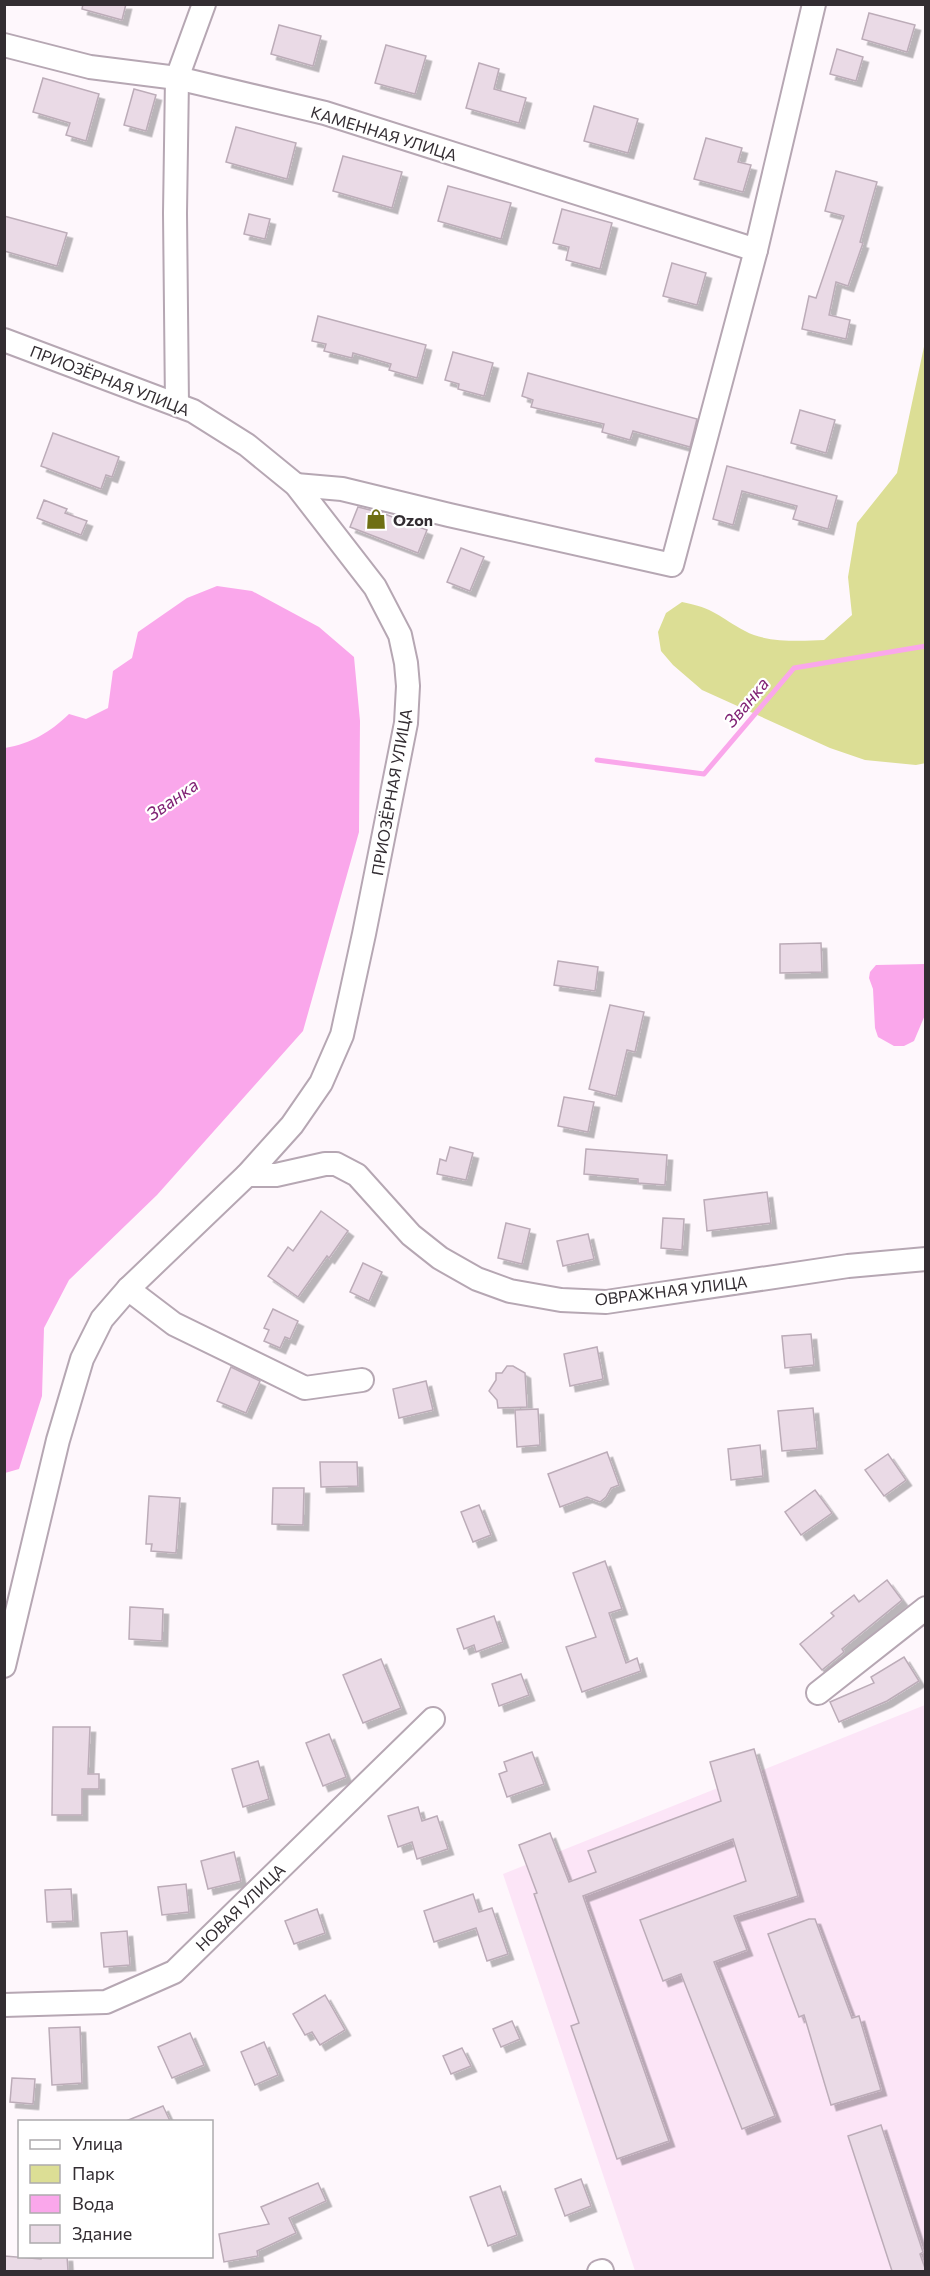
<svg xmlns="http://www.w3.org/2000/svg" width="930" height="2276" font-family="Commissioner,sans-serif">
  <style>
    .built { fill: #fce5f7 }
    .green { fill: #dcde95 }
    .water { fill: #faa7eb }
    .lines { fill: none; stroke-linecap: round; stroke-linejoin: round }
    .stream { stroke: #faa7eb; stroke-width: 5 }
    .building { fill: #eadae6; stroke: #bcacb8; stroke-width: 1.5; filter: url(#shadow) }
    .minor-casing { stroke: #b6a7b3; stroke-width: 26 }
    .minor { stroke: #fff; stroke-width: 22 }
    .labels { text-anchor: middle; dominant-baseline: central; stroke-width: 4.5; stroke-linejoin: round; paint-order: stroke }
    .street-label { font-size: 16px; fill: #332d32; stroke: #fff }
    .poi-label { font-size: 16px; font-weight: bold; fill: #332d32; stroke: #fff; text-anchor: start }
    .water-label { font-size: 18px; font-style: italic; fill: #812375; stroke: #fff }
  </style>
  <defs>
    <filter id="shadow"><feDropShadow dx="5.5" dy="5.5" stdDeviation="0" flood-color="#0004"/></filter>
  </defs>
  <rect width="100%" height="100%" fill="#fef7fc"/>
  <!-- built -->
  <path class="built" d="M925,1705V2271H635L503,1874Z"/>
  <!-- green -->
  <path class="green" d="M925,342L926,763L916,765L865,760L830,748L702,690L673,665L661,651L658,632L666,613L682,602C714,608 719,617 745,631C766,643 801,641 824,640L852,615L848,577L857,523L897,473Z"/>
  <!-- water -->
  <g class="water">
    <path d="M217,586L252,591L319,627L354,657L360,721L359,832L303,1031L157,1195L69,1280L44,1328L42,1396L19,1469L5,1473V748C32,743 49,733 69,714L86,719L108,708L113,671L132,658L138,632L187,598Z"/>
    <path d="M925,964V1015L914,1041L904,1046H894L878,1037L875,1028L873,989L869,978L870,972L876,965Z"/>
  </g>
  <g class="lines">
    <!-- stream -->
    <path class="stream" d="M597,760L704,774L794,668L926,646"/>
  </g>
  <!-- building -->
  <g class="building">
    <path d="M83,4H126L122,20L82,9Z"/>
    <path d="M869,13L915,25L907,52L862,39Z"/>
    <path d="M279,25L321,36L313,66L271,54Z"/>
    <path d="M386,45L426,56L415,94L375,83Z"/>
    <path d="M837,49L863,57L856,81L830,74Z"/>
    <path d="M479,63L499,69L494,89L526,98L519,123L466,108Z"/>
    <path d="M43,78L99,94L86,141L66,135L70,123L33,112Z"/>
    <path d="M134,89L156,95L146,131L124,125Z"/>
    <path d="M594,106L638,119L628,153L584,141Z"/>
    <path d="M236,127L296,143L287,179L226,162Z"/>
    <path d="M706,138L742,148L738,162L751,165L743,192L694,179Z"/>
    <path d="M343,156L402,172L392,208L333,191Z"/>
    <path d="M836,171L877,182L860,242L863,243L848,286L836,282L829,315L850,320L846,339L802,329L809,296L816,298L844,216L825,211Z"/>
    <path d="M448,186L511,203L501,239L438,221Z"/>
    <path d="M562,209L612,223L600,269L566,260L569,247L553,243Z"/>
    <path d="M249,214L270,219L265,239L244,234Z"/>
    <path d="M4,216L67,233L57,266L4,251Z"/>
    <path d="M672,263L706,273L697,305L663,296Z"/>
    <path d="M318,316L426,345L417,378L389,370L391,364L353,353L352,358L324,351L326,344L312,341Z"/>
    <path d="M453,352L493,363L484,396L458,389L459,384L445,380Z"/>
    <path d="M528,373L697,419L690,447L633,431L630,440L602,432L604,424L531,407L533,400L522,396Z"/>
    <path d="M800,410L835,420L826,453L791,443Z"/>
    <path d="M53,433L119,457L112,477L106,475L101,489L41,466Z"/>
    <path d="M727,466L837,496L828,529L793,519L797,506L742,491L733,525L713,519Z"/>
    <path d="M44,500L67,509L65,513L87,521L81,535L37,518Z"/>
    <path d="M358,507L382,513L427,530L418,553L350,527Z"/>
    <path d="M461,548L484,557L470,591L447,582Z"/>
    <path d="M821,943L822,972L780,973V944Z"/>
    <path d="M558,961L598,967L595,991L554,985Z"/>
    <path d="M610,1005L644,1012L635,1052L627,1050L616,1096L589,1089Z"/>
    <path d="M564,1097L594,1102L588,1132L558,1126Z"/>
    <path d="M450,1147L473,1153L466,1180L437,1174L440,1159L446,1161Z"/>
    <path d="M586,1149L667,1155L665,1185L638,1183V1179L584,1174Z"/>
    <path d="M767,1192L771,1223L707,1231L704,1200Z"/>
    <path d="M321,1211L348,1231L329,1258L327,1256L298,1297L268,1276L288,1247L293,1251Z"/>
    <path d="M663,1218L684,1219L682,1250L661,1248Z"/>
    <path d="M506,1223L530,1229L522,1264L498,1258Z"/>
    <path d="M588,1234L594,1259L563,1266L557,1241Z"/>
    <path d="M363,1263L382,1272L369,1301L350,1292Z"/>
    <path d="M273,1309L298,1321L290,1339L285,1337L280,1348L264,1341L269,1330L264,1328Z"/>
    <path d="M811,1334L814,1365L785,1368L782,1336Z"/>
    <path d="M597,1347L603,1379L570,1386L564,1354Z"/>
    <path d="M507,1366H513L525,1373L527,1407L498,1408L497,1400L489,1391L496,1380V1373H502Z"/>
    <path d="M231,1367L260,1381L246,1413L217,1401Z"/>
    <path d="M426,1381L433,1410L399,1418L393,1389Z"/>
    <path d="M813,1408L817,1448L782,1451L778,1411Z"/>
    <path d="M538,1409L540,1445L517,1447L515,1410Z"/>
    <path d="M760,1445L763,1476L731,1480L728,1449Z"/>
    <path d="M607,1452L619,1485L611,1488L606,1497L600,1502L587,1497L560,1507L548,1474Z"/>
    <path d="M888,1454L906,1480L884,1496L865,1470Z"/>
    <path d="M320,1462H357L358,1486L321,1487Z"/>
    <path d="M273,1488H304L303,1525L272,1524Z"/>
    <path d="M815,1490L832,1513L801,1535L785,1512Z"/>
    <path d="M149,1496L180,1498L176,1553L151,1551L152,1544H146Z"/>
    <path d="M479,1505L491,1535L473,1542L461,1512Z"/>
    <path d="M605,1561L622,1609L609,1613L626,1663L637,1658L641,1671L582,1692L566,1647L596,1637L573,1573Z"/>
    <path d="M887,1580L902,1600L842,1649L844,1652L822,1670L800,1644L834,1616L831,1613L854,1595L859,1602Z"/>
    <path d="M130,1607L163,1609L162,1641L129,1639Z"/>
    <path d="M494,1616L503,1642L476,1652L474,1645L464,1649L457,1629Z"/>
    <path d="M904,1657L919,1681L887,1701L839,1722L830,1702L874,1683L871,1677Z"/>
    <path d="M381,1659L401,1708L363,1723L343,1675Z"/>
    <path d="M521,1674L529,1695L499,1706L492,1684Z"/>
    <path d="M53,1727H90L88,1774H99V1789H82V1815H52Z"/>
    <path d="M329,1734L346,1777L323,1786L306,1743Z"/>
    <path d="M754,1749L798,1896L734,1916L747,1950L714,1962L775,2116L742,2129L681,1974L663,1981L640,1920L746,1881L733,1839L583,1896L669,2141L617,2159L571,2026L579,2023L534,1894L537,1893L519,1845L550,1833L569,1882L596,1872L588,1851L721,1801L710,1762Z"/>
    <path d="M532,1752L544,1784L507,1797L499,1774L507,1771L504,1762Z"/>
    <path d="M258,1761L269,1799L243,1807L232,1769Z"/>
    <path d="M418,1807L422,1821L437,1816L448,1849L417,1859L412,1842L398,1847L388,1816Z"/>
    <path d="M234,1852L241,1881L208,1889L201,1861Z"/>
    <path d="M186,1884L189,1912L162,1915L158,1887Z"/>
    <path d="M71,1889L73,1921L47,1922L45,1890Z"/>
    <path d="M473,1894L479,1912L492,1908L508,1954L487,1961L476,1928L434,1942L424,1911Z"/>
    <path d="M317,1909L325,1933L294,1944L285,1921Z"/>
    <path d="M809,1919H815L852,2018L859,2016L881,2090L831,2105L804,2015L799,2017L768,1934Z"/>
    <path d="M127,1931L130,1965L104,1967L101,1933Z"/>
    <path d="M325,1995L345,2030L320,2045L312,2032L305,2035L293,2014Z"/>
    <path d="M512,2021L520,2039L501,2047L493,2029Z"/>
    <path d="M80,2027L82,2083L52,2085L49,2028Z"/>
    <path d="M190,2033L204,2065L172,2078L158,2047Z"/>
    <path d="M264,2042L278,2075L255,2085L241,2052Z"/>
    <path d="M462,2048L471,2066L451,2074L443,2056Z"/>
    <path d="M12,2078L35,2079L33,2104L10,2102Z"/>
    <path d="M163,2106L170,2121H126Z"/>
    <path d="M881,2125L923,2252L920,2254L926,2271H892L848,2136Z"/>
    <path d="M581,2179L591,2206L565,2216L555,2189Z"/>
    <path d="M318,2183L326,2201L289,2218L296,2233L257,2251L258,2256L224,2262L219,2234L269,2224L261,2207Z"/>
    <path d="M500,2186L517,2235L488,2246L470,2197Z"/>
    <path d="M4,2256L41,2259V2256H67L68,2271H4Z"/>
  </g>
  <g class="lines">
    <!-- minor casing -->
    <g class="minor-casing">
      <g id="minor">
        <path d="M4,45L90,67L177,78L325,113L756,250"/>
        <path d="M4,340L193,411L247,445L296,485L375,587L400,635L406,663L408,686L406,723L364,934L342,1035L321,1083L292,1125L247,1175L128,1289L102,1319L82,1359L58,1440L4,1666"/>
        <path d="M177,405L175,213L177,78L204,4"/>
        <path d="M296,485L342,489L449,515L672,565L756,250L814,4"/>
        <path d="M247,1175H276L325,1164H336L357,1175L411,1235L440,1258L477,1279L510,1291L561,1300L606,1302L848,1266L926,1259"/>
        <path d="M128,1289L174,1324L305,1388L362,1380"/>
        <path d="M818,1693L926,1608"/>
        <path d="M4,2005L106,2002L174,1972L433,1719"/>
        <path d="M599,2272L602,2271"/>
      </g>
    </g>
    <!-- minor -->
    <use href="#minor" class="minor"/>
  </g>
  <!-- icons -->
  <defs>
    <g id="shop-bare" transform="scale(1.62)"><path d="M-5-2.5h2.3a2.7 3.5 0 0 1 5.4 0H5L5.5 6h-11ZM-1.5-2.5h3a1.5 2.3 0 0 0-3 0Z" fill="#6f6f12" stroke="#fff" stroke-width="2.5" paint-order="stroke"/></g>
  </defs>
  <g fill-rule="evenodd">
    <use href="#shop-bare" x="376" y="519"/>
  </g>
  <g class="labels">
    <!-- street labels -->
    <g class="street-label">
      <text transform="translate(384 133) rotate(17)">КАМЕННАЯ УЛИЦА</text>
      <text transform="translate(110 380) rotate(21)">ПРИОЗЁРНАЯ УЛИЦА</text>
      <text transform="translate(391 792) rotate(-80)">ПРИОЗЁРНАЯ УЛИЦА</text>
      <text transform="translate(671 1290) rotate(-7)">ОВРАЖНАЯ УЛИЦА</text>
      <text transform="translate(240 1907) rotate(-44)">НОВАЯ УЛИЦА</text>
    </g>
    <!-- poi labels -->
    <g class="poi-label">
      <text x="393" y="519">Ozon</text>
    </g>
    <!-- water labels -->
    <g class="water-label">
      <text transform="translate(746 702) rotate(-50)">Званка</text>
      <text transform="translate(172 799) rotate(-35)">Званка</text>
    </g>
  </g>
  <!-- border -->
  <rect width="930" height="2276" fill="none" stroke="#332d32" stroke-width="12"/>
  <!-- legend -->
  <rect x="18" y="2120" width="195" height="138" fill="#ffffff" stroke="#adabad" stroke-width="1.5"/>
  <rect x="30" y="2140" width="30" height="9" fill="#ffffff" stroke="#adabad" stroke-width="1.5"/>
  <text x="72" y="2150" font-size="18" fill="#332d32">Улица</text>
  <rect x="30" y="2165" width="30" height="18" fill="#dcde95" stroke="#adabad" stroke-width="1.5"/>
  <text x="72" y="2180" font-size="18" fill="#332d32">Парк</text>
  <rect x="30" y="2195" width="30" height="18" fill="#faa7eb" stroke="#adabad" stroke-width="1.5"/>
  <text x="72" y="2210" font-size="18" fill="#332d32">Вода</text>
  <rect x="30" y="2225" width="30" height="18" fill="#eadae6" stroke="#adabad" stroke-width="1.5"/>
  <text x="72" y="2240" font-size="18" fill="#332d32">Здание</text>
</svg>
